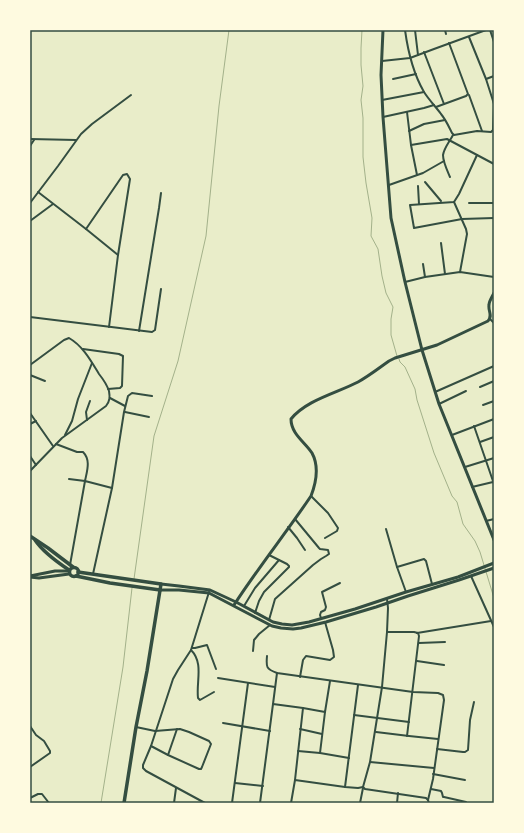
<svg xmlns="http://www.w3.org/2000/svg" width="524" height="833" font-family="'Zilla Slab',serif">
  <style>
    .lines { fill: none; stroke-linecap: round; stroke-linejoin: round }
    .stream { stroke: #a3b18a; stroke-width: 1 }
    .minor { stroke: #344e41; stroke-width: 2 }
    .tertiary { stroke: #344e41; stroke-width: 3 }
    .secondary { stroke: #344e41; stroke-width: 3 }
    .primary { stroke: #344e41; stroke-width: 3.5 }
    .neatline { fill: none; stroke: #344e41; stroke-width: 1.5 }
  </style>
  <rect width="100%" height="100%" fill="#e9edc9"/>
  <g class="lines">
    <!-- stream -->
    <g class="stream">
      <path d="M362,30L361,48V65L363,86L361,100L363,118V157L366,183L372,218L371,236L378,249L382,276L386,293L393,307L391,319V335L397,356"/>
      <path d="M399,359L400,362L405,367L415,389L417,400L434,453L452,496L457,502L463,524L475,541L480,552L494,598"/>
      <path d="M134,579L154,436L178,361L206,236L219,106L229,30"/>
      <path d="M101,803L123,667L132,588"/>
    </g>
    <!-- minor -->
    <g class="minor">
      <path d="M405,30C408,52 413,73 424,92C429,100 436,107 441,114C446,120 449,127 452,133L454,135L477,131L491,132L493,130L494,108"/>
      <path d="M415,30L418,55"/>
      <path d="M445,30L446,34"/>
      <path d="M490,30L494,42"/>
      <path d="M469,37L486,79L494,104"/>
      <path d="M424,52L444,104"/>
      <path d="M382,61L410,58L434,49L486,30"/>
      <path d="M393,79L416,74"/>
      <path d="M486,79L494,76"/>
      <path d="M469,95L482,131"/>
      <path d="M382,100L424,92"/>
      <path d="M436,107L466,96L468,94L449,43"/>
      <path d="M407,112L411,145L417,175"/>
      <path d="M383,117L424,108L434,105"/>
      <path d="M409,131L424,124L445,120"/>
      <path d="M30,139L76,140"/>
      <path d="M411,145L447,139L494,164"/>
      <path d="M30,146L34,140"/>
      <path d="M477,155L459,194L454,202L410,205L414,228L462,219L494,218"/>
      <path d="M450,177C447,170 443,162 443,155C444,148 450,141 453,135"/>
      <path d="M425,182L441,201"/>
      <path d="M389,185L423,173L444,161"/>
      <path d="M418,186L419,204"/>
      <path d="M38,192L86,229L118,255"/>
      <path d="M454,202L466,229L467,234L460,272"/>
      <path d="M30,203L58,166L81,134L92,124L131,95"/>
      <path d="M469,203H494"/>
      <path d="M30,221L53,204"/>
      <path d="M86,229L123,175L127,174L130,179L118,255L109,327"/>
      <path d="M441,243L445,274"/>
      <path d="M423,264L425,277"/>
      <path d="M405,282L425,277L460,272L494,277"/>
      <path d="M30,317L152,332L155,330L161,289"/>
      <path d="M490,319L494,323"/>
      <path d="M139,331L159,208L161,193"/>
      <path d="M83,349L119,354L123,356L122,386L120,388L108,389"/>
      <path d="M30,365L64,340L69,338C83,346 91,361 99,374C103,379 107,385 109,391C110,397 110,401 106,406L62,438L30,471"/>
      <path d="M30,375L45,381"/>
      <path d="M480,387L494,381"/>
      <path d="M435,392L494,366"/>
      <path d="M110,398L125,406"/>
      <path d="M439,404L466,391"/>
      <path d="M483,405L494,401"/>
      <path d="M125,412L149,417"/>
      <path d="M30,413L53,446"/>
      <path d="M87,420L86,412L90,401"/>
      <path d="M30,424L36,421"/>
      <path d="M474,426L494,484"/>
      <path d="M65,435L72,421L78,399L92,363"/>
      <path d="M452,435L494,419"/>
      <path d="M480,442L494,437"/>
      <path d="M56,444L77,452H83C91,460 87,471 85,481L69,479"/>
      <path d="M30,456L36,465"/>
      <path d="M465,467L494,458"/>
      <path d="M472,487L493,482"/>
      <path d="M311,496L328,513L338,528L337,531L325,538"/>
      <path d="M486,521L494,519"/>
      <path d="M288,527L297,538L305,550"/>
      <path d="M386,529L397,567L406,592"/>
      <path d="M70,565L85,481L112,488"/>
      <path d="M397,567L424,559L426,561L432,584"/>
      <path d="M93,574L112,488L124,412L128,396L132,393L152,396"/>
      <path d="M471,576L494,627"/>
      <path d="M387,599L388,608L387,632L382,687L370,762L363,787L365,789L426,798L428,800"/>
      <path d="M244,606L255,588L279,560"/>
      <path d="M255,613L259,601L264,592L289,567V566L287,564L269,555"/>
      <path d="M321,618L320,615L321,612L325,610L326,607L322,592L340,583"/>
      <path d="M269,620L275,599L313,565L321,559L326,556L329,554L328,550L320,549L319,548L295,519"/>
      <path d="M387,632H414L418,633L419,636L407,736"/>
      <path d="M417,633L491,621"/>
      <path d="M419,643L445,642"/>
      <path d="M192,648H195L207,645L216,669"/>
      <path d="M191,650C204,663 196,682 198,698L200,700L214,692"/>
      <path d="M253,651L254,640L259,634L270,625"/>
      <path d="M267,656C266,667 266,669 277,673L413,692L438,693L443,695L444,700L433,779L428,800L429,803"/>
      <path d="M417,661L444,665"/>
      <path d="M300,677L303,660L306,656L330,660L334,657L333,650L325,622"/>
      <path d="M218,678L275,687"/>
      <path d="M273,704L277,673"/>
      <path d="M354,715L409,722"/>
      <path d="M223,723L270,731"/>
      <path d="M30,726L36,735L44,741L50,751V753L30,767"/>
      <path d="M136,727L155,731L180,729L189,732L209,741L211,744L202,767L201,769H199L168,755L151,746"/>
      <path d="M300,729L322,734"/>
      <path d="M376,732L409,736L438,739"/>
      <path d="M437,749L463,752H465L468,750L470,720L474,702"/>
      <path d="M298,751L320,753L349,758"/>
      <path d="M320,753L325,712"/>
      <path d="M168,755L177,729"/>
      <path d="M370,762L434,768"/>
      <path d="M433,774L465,780"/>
      <path d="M295,780L303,708"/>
      <path d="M235,783L263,786"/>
      <path d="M345,787L358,685"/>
      <path d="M431,789L441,791L442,793L443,797H444L466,802"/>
      <path d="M30,798L38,794H42L49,803"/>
      <path d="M174,803L176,788"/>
      <path d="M205,803L146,771L143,768V765L151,746L173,679L178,670L191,650L209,592"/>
      <path d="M232,803L248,683"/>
      <path d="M260,803L273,704L303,708L325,712L330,681"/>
      <path d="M291,803L295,780L345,787L358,788L363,787"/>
      <path d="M360,803L363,788"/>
      <path d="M397,803L398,793"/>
    </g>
    <!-- tertiary -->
    <g class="tertiary">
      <path d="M30,576L55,571H69"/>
      <path d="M30,577L39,578L69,574"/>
      <path d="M234,605C258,568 286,533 311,496C316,483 319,466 312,453C305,442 291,434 291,419C306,400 337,393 358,382C369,376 379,368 389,361L395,358L437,345L488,321C493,316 488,311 489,305C489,301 492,297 494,293"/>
    </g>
    <!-- secondary -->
    <g class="secondary">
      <path d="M383,30L381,75L383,117L391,218L405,282L422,350L439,404L494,540"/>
      <path d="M161,584L179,586L210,590L236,602L273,622L282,624L292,625L309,622L355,609L406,592L458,577L494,563"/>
      <path d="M160,590H179L209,593L272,626L281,628L293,629L301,628L326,622L376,607L408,596L459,580L494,568"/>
    </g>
    <!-- primary -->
    <g class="primary">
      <path d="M30,536L48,548L73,567"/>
      <path d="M35,540C43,552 57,562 69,570"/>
      <circle cx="74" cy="572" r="4.5"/>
      <path d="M78,572L161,584L147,671L136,727L124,803"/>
      <path d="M76,576L110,583L160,590"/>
    </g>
  </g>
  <!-- border -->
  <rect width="524" height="833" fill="none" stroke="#fefae0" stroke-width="62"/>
  <rect x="31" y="31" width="462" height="771" class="neatline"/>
</svg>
